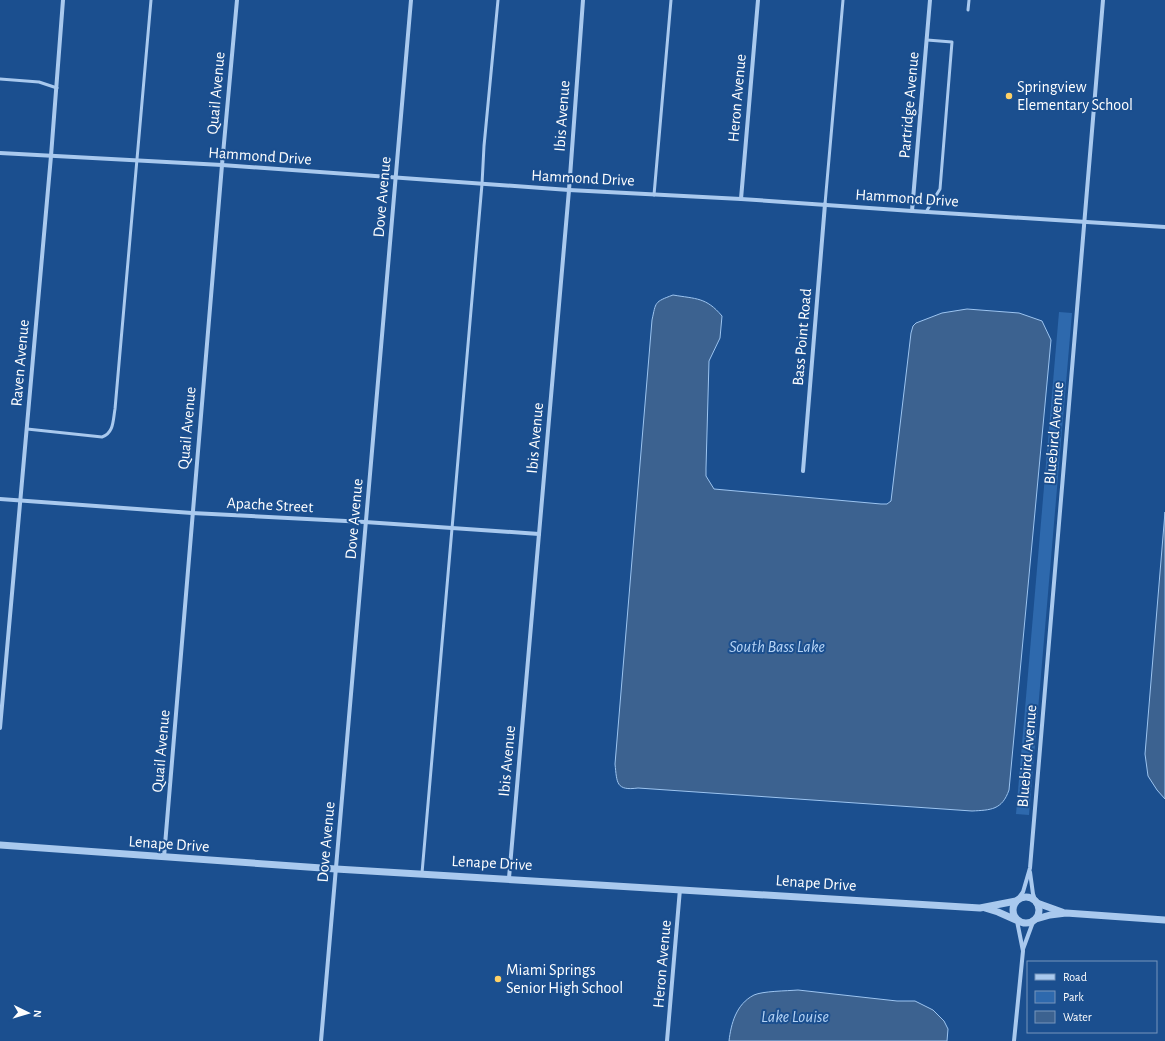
<svg xmlns="http://www.w3.org/2000/svg" width="1165" height="1041" font-family="'Alegreya Sans',sans-serif">
  <style>
    .green { fill: #2e69ad }
    .water { fill: #3c6290; stroke: #9cc4f0 }
    .lines { fill: none; stroke-linecap: round; stroke-linejoin: round }
    .service { stroke: #a9c9ee; stroke-width: 3 }
    .minor { stroke: #a9c9ee; stroke-width: 4 }
    .tertiary { stroke: #a9c9ee; stroke-width: 7 }
    .poi-dot { fill: #ffd166; stroke: #1b4f8f; stroke-width: 1.5 }
    .labels { text-anchor: middle; dominant-baseline: central; stroke-width: 4; stroke-linejoin: round; paint-order: stroke }
    .poi-label { font-size: 16px; fill: #fff; stroke: #1b4f8f; text-anchor: start }
    .street-label { font-size: 16px; fill: #fff; stroke: #1b4f8f }
    .water-label { font-size: 17px; font-style: italic; fill: #b5d3f5; stroke: #1b4f8f }
  </style>
  <rect width="100%" height="100%" fill="#1b4f8f"/>
  <!-- green -->
  <path class="green" d="M1059,312L1072,313L1029,815L1016,814Z"/>
  <!-- water -->
  <g class="water">
    <path d="M673,295C696,299 706,297 722,316L720,338L709,361L706,468V476L714,489L881,504H887L891,501L911,333L913,326L916,323L942,313L967,309L1019,313L1042,321L1051,340L1009,790C1002,810 991,810 972,811L638,788C616,791 617,783 615,764L652,320C656,302 654,302 673,295Z"/>
    <path d="M1165,512V799L1157,790L1148,776L1145,754Z"/>
    <path d="M798,990L897,1001H915L933,1010L944,1021L948,1029L947,1041H729C731,1024 736,1004 754,995C763,991 786,991 798,990Z"/>
  </g>
  <g class="lines">
    <!-- service -->
    <g class="service">
      <path d="M968,10L969,0"/>
      <path d="M0,79L39,82L57,88"/>
      <path d="M654,195L671,0"/>
      <path d="M825,204L843,0"/>
      <path d="M926,212L940,189L952,42L927,40"/>
      <path d="M27,429L102,437C114,433 113,420 115,409L151,0"/>
      <path d="M422,873L482,184L484,146L498,0"/>
    </g>
    <!-- minor -->
    <g class="minor">
      <path d="M0,153L222,165L569,190L741,199L912,211L1165,227"/>
      <path d="M741,199L758,0"/>
      <path d="M912,211L930,0"/>
      <path d="M803,471L825,204"/>
      <path d="M0,499L192,513L365,522L539,534"/>
      <path d="M0,728L51,156L63,0"/>
      <path d="M164,857L222,165L237,0"/>
      <path d="M1030,872L1033,894L1035,900"/>
      <path d="M509,878L569,190L583,0"/>
      <path d="M1017,900L1023,892L1030,868L1103,0"/>
      <path d="M1023,949L1033,922"/>
      <path d="M321,1041L411,0"/>
      <path d="M667,1041L680,889"/>
      <path d="M1014,1041L1023,951L1017,921"/>
    </g>
    <!-- tertiary -->
    <g class="tertiary">
      <path d="M0,845L336,869L980,908L1016,901"/>
      <circle cx="1026" cy="910" r="13"/>
      <path d="M1037,903L1062,912"/>
      <path d="M985,908L998,912L1016,920"/>
      <path d="M1036,919L1050,915L1066,913L1165,920"/>
    </g>
  </g>
  <!-- markers -->
  <g class="poi-dot">
    <circle cx="1009" cy="96" r="4"/>
    <circle cx="498" cy="979" r="4"/>
  </g>
  <g class="labels">
    <!-- poi labels -->
    <g class="poi-label">
      <text x="1017" y="87">Springview<tspan x="1017" dy="18">Elementary School</tspan></text>
      <text x="506" y="970">Miami Springs<tspan x="506" dy="18">Senior High School</tspan></text>
    </g>
    <!-- street labels -->
    <g class="street-label">
      <text transform="translate(216 93) rotate(-85)">Quail Avenue</text>
      <text transform="translate(737 98) rotate(-85)">Heron Avenue</text>
      <text transform="translate(909 105) rotate(-85)">Partridge Avenue</text>
      <text transform="translate(562 116) rotate(-86)">Ibis Avenue</text>
      <text transform="translate(260 156) rotate(4)">Hammond Drive</text>
      <text transform="translate(583 178) rotate(3)">Hammond Drive</text>
      <text transform="translate(382 197) rotate(-85)">Dove Avenue</text>
      <text transform="translate(907 198) rotate(4)">Hammond Drive</text>
      <text transform="translate(802 337) rotate(-85)">Bass Point Road</text>
      <text transform="translate(20 363) rotate(-85)">Raven Avenue</text>
      <text transform="translate(187 428) rotate(-85)">Quail Avenue</text>
      <text transform="translate(1054 433) rotate(-85)">Bluebird Avenue</text>
      <text transform="translate(535 438) rotate(-85)">Ibis Avenue</text>
      <text transform="translate(270 505) rotate(3)">Apache Street</text>
      <text transform="translate(354 519) rotate(-85)">Dove Avenue</text>
      <text transform="translate(161 751) rotate(-85)">Quail Avenue</text>
      <text transform="translate(1027 756) rotate(-85)">Bluebird Avenue</text>
      <text transform="translate(507 761) rotate(-85)">Ibis Avenue</text>
      <text transform="translate(326 842) rotate(-85)">Dove Avenue</text>
      <text transform="translate(169 844) rotate(4)">Lenape Drive</text>
      <text transform="translate(492 863) rotate(3)">Lenape Drive</text>
      <text transform="translate(816 883) rotate(4)">Lenape Drive</text>
      <text transform="translate(662 964) rotate(-85)">Heron Avenue</text>
    </g>
    <!-- water labels -->
    <g class="water-label">
      <text x="777" y="646">South Bass Lake</text>
      <text x="795" y="1016">Lake Louise</text>
    </g>
  </g>
  <!-- legend -->
  <rect x="1027" y="961" width="130" height="72" fill="#1b4f8f" stroke="#7695bc"/>
  <rect x="1035" y="974" width="20" height="6" fill="#a9c9ee" stroke="#7695bc"/>
  <text x="1063" y="981" font-size="12" fill="#ffffff">Road</text>
  <rect x="1035" y="991" width="20" height="12" fill="#2e69ad" stroke="#7695bc"/>
  <text x="1063" y="1001" font-size="12" fill="#ffffff">Park</text>
  <rect x="1035" y="1011" width="20" height="12" fill="#3c6290" stroke="#7695bc"/>
  <text x="1063" y="1021" font-size="12" fill="#ffffff">Water</text>
  <!-- north arrow -->
  <g transform="translate(28 1013) rotate(95)" stroke="#1b4f8f" stroke-width="3" paint-order="stroke">
  <path d="M0-3L7 15L0 10L-7 15Z" fill="#ffffff"/>
  <text y="-6" font-size="11" font-weight="bold" text-anchor="middle" fill="#ffffff">N</text>
  </g>
</svg>
